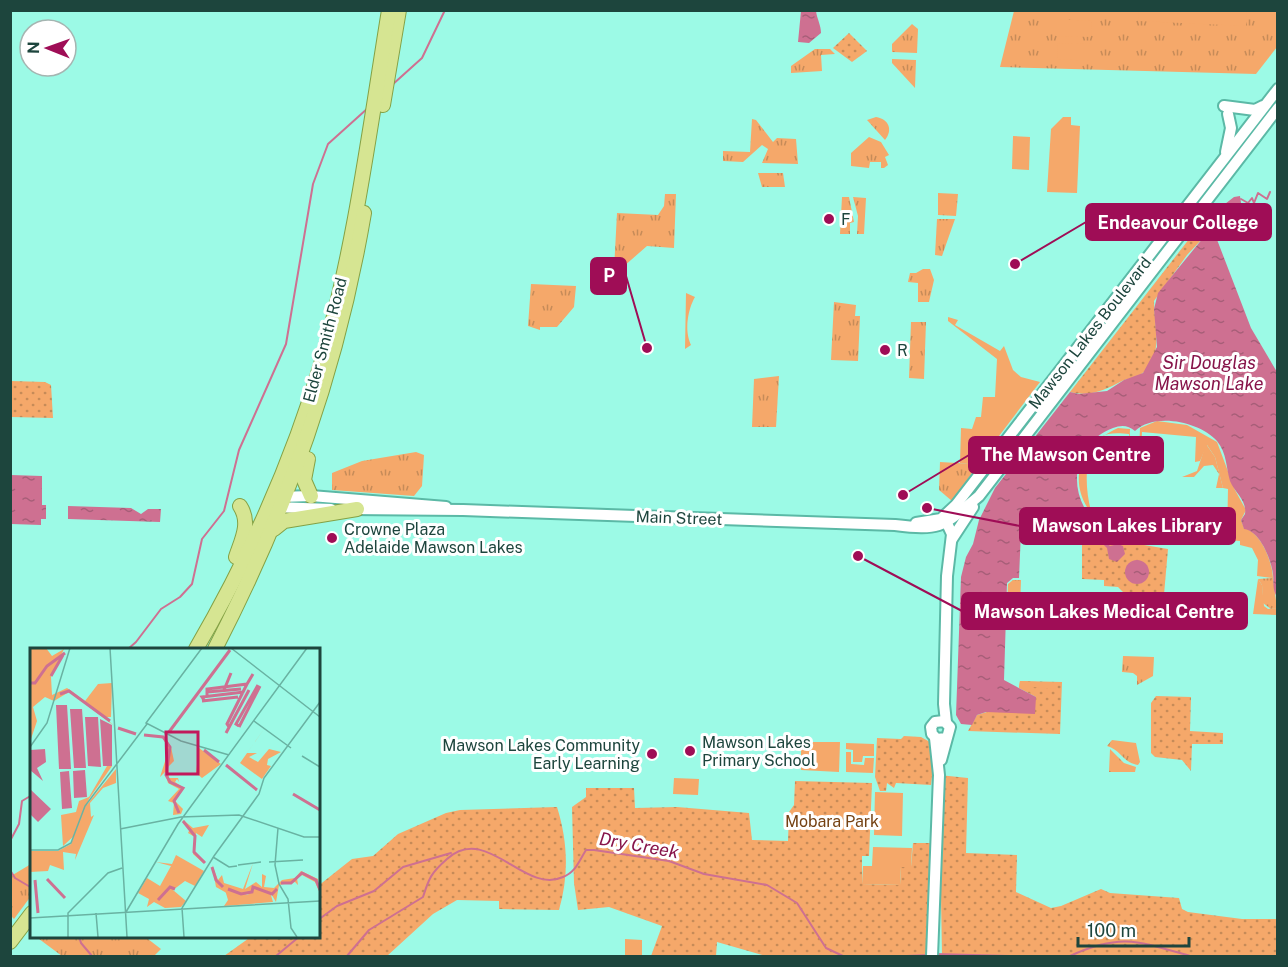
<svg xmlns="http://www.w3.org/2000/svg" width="1288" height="967" font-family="'Public Sans',sans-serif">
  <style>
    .grass { fill: url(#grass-tufts) }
    .park { fill: url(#park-dots) }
    .garden { fill: #f5a86a }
    .water { fill: url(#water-ripples) }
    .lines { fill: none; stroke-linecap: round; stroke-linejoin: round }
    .stream { stroke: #ce7091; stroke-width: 2 }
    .minor-casing { stroke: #5bb9a6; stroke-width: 14 }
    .major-casing { stroke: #84a145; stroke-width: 16 }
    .minor { stroke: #fff; stroke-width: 10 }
    .major { stroke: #d6e592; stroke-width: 14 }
    .poi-dot { fill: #9f0d56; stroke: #fff; stroke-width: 2 }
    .labels { text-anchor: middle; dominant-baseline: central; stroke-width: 6; stroke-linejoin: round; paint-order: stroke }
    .poi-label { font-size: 16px; fill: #1d453d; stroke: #fff; text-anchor: start }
    .street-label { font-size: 16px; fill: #1d453d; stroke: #fff }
    .park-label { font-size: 16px; fill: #754213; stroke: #fff }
    .water-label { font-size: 18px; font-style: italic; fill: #87144a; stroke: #fff }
    .inset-river { fill: none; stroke: #ce7091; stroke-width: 3 }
    .inset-road { fill: none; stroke: #69b2a2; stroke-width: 1.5 }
    .view { fill: #c2185b; fill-opacity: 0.15; stroke: #c2185b; stroke-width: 3 }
    .inset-edge { fill: none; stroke: #1d453d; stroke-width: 3 }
    .leader { fill: none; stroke: #9f0d56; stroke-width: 2 }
    .callout-dot { fill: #9f0d56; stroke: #fff; stroke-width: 2 }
    .callout { fill: #9f0d56; stroke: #9f0d56; stroke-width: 2 }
    .callout-label { font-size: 18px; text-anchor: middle; font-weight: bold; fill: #fff }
  </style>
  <defs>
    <pattern id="grass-tufts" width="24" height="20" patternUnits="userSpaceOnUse" patternTransform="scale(1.5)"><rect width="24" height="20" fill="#f5a86a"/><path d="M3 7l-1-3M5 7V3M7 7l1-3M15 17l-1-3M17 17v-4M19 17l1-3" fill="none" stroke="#c68b58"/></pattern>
    <pattern id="park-dots" width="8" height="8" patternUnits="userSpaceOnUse" patternTransform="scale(1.5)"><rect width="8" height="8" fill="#f5a86a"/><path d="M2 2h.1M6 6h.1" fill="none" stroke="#c68b58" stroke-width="1.8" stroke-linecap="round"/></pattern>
    <pattern id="water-ripples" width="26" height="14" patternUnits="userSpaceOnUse" patternTransform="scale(1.5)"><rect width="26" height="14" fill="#ce7091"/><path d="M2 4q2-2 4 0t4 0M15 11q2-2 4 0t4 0" fill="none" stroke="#a75e78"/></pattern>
  </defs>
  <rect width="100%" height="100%" fill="#9cfae6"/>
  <!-- grass -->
  <g class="grass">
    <path d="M1014,11H1277V47L1256,74L1000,67Z"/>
    <path d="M912,24L918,29L917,53L892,52V44Z"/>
    <path d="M815,49H830L835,54L821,55L822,71L791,73V66Z"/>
    <path d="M892,59L916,60L915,88L892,63Z"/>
    <path d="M876,117C889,119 893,130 885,140L867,120Z"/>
    <path d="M752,119L756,120L773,142L777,138L796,139L798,164L762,163L768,149L762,145L743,162L723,161V151L750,152Z"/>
    <path d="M869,137L881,142L889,155L885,157L888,165L884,168H881V162H870L869,168L851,166V153Z"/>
    <path d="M758,173H783L785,187H762Z"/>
    <path d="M938,193L958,194L956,216L938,215Z"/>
    <path d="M665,194H676L674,248L647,246L623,267L614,270L617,213L658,215L664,206Z"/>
    <path d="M842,197H849L854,222L850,223V234H840Z"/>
    <path d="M853,197L866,198L864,234H857L858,216Z"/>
    <path d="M937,219H955L942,256L935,255Z"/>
    <path d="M923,269H930L934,280L929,302H918V283L908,282L910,273H916Z"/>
    <path d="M531,284L576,286L574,307L557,327H540V330L528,326Z"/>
    <path d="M834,302L856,305L855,316H860L858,361L831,360Z"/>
    <path d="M911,322H926L924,379L909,378Z"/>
    <path d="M779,376L776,427H752L754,379Z"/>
    <path d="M1206,444L1215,457L1223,488H1216L1219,474L1213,465L1204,466L1194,477H1182L1197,471Z"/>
    <path d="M416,452L424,455L422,486L414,496L332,490V473L362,461Z"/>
    <path d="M940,462L974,464L975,469L952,501L939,490Z"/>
    <path d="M1273,578L1277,608L1271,609L1263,603L1262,585L1258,579Z"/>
    <path d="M1013,580H1021L1020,608H1007L1008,584Z"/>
    <path d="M1123,656L1154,657L1153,676L1137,685V676L1133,673L1122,672Z"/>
    <path d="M1112,740L1136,743L1140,762L1138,765C1123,763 1120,749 1107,746Z"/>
    <path d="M1110,749L1124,763L1136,767L1135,772H1109Z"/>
    <path d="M31,864V896L14,919L11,916V876Z"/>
    <path d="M35,936H144L161,949L154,956H62Z"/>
  </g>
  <!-- park -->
  <g class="park">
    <path d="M849,33L867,51L852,62L833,48Z"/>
    <path d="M1193,234L1203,236V238L1187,255L1154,301C1154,326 1165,358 1140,375C1134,379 1128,378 1122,381C1105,390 1090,397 1070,392Z"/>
    <path d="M11,381L45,382L51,385L53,418L11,417Z"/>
    <path d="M1083,521L1099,532L1132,533L1138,544L1168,549L1163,606H1123L1124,593L1118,587L1104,586V580L1082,579V537L1024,535L1020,531L1070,522L1080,524Z"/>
    <path d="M1020,681L1062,682L1060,734L968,731L977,715L1036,697L1019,688Z"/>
    <path d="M1156,696L1191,697L1190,731L1223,733V744H1192L1191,771L1182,760L1155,757L1151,753V703Z"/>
    <path d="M904,736L921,737L930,742L934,760L931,785L896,783L894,788L887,783L886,791H880L875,777L877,738L901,739Z"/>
    <path d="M939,775L968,778L966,853L1017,855L1016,892L1051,908L1061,906L1101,889L1110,893L1179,898L1182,909L1188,912L1242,919H1277V956H942Z"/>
    <path d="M795,781L872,783L869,856H862V884L900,885L901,867H911L913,843H936L930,956H766L717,942L716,956H651L662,926L609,907L578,910L574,883L572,807L586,797V788H634L635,808L677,807L749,813L752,840L788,841L789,812L794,805Z"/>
    <path d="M557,807C568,842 569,875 559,910L499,909V901L457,900L433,914L387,956H224L252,936H318V886L352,859L373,856L398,834L446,813L460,810Z"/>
  </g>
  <!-- garden -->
  <g class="garden">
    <path d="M1139,11H1247L1246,26L1138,21Z"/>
    <path d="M1058,19L1092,21L1091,37L1058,36Z"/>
    <path d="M1058,43L1091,44V61L1057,59Z"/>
    <path d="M1063,117H1071V125L1080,126L1077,193L1047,192L1051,129Z"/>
    <path d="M1013,136L1030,137L1029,170L1012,169Z"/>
    <path d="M686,293L695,297C688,309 684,330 691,345L685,349Z"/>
    <path d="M948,317L958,320L955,325L1000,351L1004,346L1013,370L1021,377L1040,382L977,465L960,463L961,428L972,429L976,417H981L983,397H995L997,359L948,321Z"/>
    <path d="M1157,421L1187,425L1217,442L1235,490L1246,510L1241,520L1244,528C1261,532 1272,561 1273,578L1257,576L1258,560L1252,548L1240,545V541L1227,540L1228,489L1223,488L1215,457L1207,445L1200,461L1195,462L1196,437L1142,432L1141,453H1139L1140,428Z"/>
    <path d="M1118,428L1130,429L1129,453V434C1120,433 1108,432 1101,437C1079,455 1086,508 1098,529L1125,530V533L1096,534L1083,521L1082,511L1087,507C1067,474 1086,442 1118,428Z"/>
    <path d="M1258,579L1262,585L1264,606L1268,609L1277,608V615L1253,614Z"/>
    <path d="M1020,681L1056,683V689L1033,687L1024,690L1019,687Z"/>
    <path d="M801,742H840L839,772L801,770Z"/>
    <path d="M846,743L874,744V756H863L862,762H853V750L846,749Z"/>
    <path d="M846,752H851V764L864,765L865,758H874L873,773L846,772Z"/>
    <path d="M674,778L699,779L698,795L673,794Z"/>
    <path d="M875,792L903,793L902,836L874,835Z"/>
    <path d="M873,847L912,848L911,867H901L900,885L862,884L863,866H872Z"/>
    <path d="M625,939L642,940V956H625Z"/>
  </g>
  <!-- water -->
  <g class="water">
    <path d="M801,11H816C817,19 821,25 821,33L809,43L798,42Z"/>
    <path d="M1240,196L1242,209H1234L1235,218L1228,219L1229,226L1222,227L1216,237L1251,328L1277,372V597C1272,589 1274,583 1273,574C1271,559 1260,531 1244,529L1241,520L1245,514C1247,500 1235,493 1230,481C1226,468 1227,453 1217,441C1200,422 1155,412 1135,431C1128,425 1121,425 1113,428C1080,440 1068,477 1084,507L1067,524L1021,531L1019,578H1013L1007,583L1004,680L1036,697L1035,714L986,712L977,715L972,725L961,724L956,715L961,577L966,557L973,544L979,520L995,488L1070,392L1079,394L1107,391L1124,380L1143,373L1157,347L1154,309L1158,293L1203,238L1221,207L1234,197Z"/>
    <path d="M11,475L42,476V505H46V519H41V525L11,524Z"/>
    <path d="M68,506L131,508L141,514L148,509H161L160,522L68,519Z"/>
    <path d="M1081,520L1110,546L1118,544L1123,546L1125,554L1117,562L1109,559L1107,548L1080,522Z"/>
    <circle cx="1137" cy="572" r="12"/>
  </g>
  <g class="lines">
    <!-- stream -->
    <g class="stream">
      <path d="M392,85L422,58L445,10"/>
      <path d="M1241,199L1248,203L1252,198L1254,203L1258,193L1267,199L1270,192"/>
      <path d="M128,649L136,642L161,609L180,597L192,584L202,539L224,511L239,450L286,344L313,184L328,144L368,108"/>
      <path d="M10,841L19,824L22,801L32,795"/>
      <path d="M10,870L15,878L32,888"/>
      <path d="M318,920L337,906L374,891L403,867L451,853"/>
      <path d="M79,936L81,943L92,956"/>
      <path d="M935,954L1010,956"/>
      <path d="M276,956L300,936"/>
      <path d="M347,956L369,930L423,897C429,878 431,873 447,859C487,823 524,895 563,877C576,872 579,861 586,850H594L669,861L704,874L767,885L797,903L826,948L843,956"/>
      <path d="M906,956L929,955"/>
      <path d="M1070,956C1121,933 1138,941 1190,956"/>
    </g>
    <!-- minor casing -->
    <g class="minor-casing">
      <g id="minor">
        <path d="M1224,106L1255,110L1263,106"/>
        <path d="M1226,152L1231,128L1228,114"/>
        <path d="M279,497L311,496L446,507"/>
        <path d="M274,507L331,509"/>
        <path d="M349,509L463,510L895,525C943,531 943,526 979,496L1278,108"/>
        <path d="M944,517L952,534L947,576L944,704L946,722"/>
        <path d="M916,523L941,519L956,505L1278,89"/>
        <path d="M952,539L973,507"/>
        <path d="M941,760L950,727L944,721L935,722L931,727L932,734L937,739L946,738"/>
        <path d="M932,956L939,775L935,738"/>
      </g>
    </g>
    <!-- major casing -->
    <g class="major-casing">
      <g id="major">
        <path d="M383,105L399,10"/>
        <path d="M308,459L304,480L311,496"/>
        <path d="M274,529L284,521L357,509"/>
        <path d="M236,557C242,539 251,523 240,506"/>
        <path d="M196,649C249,558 293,460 323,358C355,245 370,127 389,10"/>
        <path d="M215,649C288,507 337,371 364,213"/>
        <path d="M10,942L32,913"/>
      </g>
    </g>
    <!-- minor -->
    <use href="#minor" class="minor"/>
    <!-- major -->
    <use href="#major" class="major"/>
  </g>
  <!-- markers -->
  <g class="poi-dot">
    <circle cx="829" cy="219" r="6"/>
    <circle cx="885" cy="350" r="6"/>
    <circle cx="332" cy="538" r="6"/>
    <circle cx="690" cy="751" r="6"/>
    <circle cx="652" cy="754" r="6"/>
  </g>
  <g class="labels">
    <!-- poi labels -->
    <g class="poi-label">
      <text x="841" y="219">F</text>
      <text x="897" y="350">R</text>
      <text x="344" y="529">Crowne Plaza<tspan x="344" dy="18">Adelaide Mawson Lakes</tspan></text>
      <text x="702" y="742">Mawson Lakes<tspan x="702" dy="18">Primary School</tspan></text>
      <text x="640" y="745" text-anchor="end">Mawson Lakes Community<tspan x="640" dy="18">Early Learning</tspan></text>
    </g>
    <!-- street labels -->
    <g class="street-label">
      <text transform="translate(1090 333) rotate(-52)">Mawson Lakes Boulevard</text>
      <text transform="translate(325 340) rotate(-75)">Elder Smith Road</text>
      <text transform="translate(679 518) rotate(2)">Main Street</text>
    </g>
    <!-- park labels -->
    <g class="park-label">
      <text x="832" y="821">Mobara Park</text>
    </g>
    <!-- water labels -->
    <g class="water-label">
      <text x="1209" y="362">Sir Douglas<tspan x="1209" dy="21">Mawson Lake</tspan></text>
      <text transform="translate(639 845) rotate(10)">Dry Creek</text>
    </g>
  </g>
  <!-- overview -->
  <g transform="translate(30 648)">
    <rect width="290" height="290" fill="#9cfae6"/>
    <path d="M169,100L191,116L172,130L166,125ZM195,242L217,247L225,243L240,244L243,254L194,258L198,252Z" fill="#f5a86a"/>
    <path d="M0,0H16L22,8L34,1L21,29L22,47L37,40L55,53L68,36L82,35L81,69H75L83,77L39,44L24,53L15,49L3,59L7,73L0,94ZM234,81L217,105H227L219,109L228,114L239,101L251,104L238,111L237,117L241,118L232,131L210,115ZM134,88L141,99L144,113L138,119L139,130H148L149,134L147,131L145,134L154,140L145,153L153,161L151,166L143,167L144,155L138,153L149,141L138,135L135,124L130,129L138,104ZM77,118H82L59,151L45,187L33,198L31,167L46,164L49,153L59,149ZM86,121V135L73,140L60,155L61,169L64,167L45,212L46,206L33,204L34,222L20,217L18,223L0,224V203H28L41,196L55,159ZM152,171L163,180L179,177L172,189L166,185L164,204L175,213L173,215L163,206L165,189L158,185L160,181ZM146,207L174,223L165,238L155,233L143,242L156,253L151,259L135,260L124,254L117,259L119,251L108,245L117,230L130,238L141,218L126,214L142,216ZM223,215L215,241L226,234L232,239V226L236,228L234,239L244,240L252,232L265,230L271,223L288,231L289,243L285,234L272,227L267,230L268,237L265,234L249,237L246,254L240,244L202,248L186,239L182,217L188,232L192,227L194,235L213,241Z" fill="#f5a86a"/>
    <path d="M26,57H37L41,121H29ZM40,61H52L56,120H44ZM55,69H68L71,119L58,118ZM70,71L82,77V118H73ZM15,101L16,114L7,120L13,133L0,122V102ZM55,122L57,149L44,150L43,123ZM39,123L42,160L32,161L30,124ZM0,141L21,161L8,174L0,166Z" fill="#ce7091"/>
    <path class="inset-river" d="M21,28L33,7M0,35H5L17,18L35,5M194,42L201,25M177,44L211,41M30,46L39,43L80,73M177,48V41L217,36L223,26M174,52L172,49L214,44M172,53L208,49M209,78L206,76L228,37M199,79L197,76L217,36M209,79L230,38M88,80L106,86M139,84L200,2M196,85L219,42M114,87L133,89L140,99L136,127L140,134L153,140L144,153L149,165M174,102L189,114M196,117L227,142M263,146L290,162M153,173L165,188L164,204L175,215M182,219L186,232L193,239M17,231L35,250M5,232L8,265M251,235H261L272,225L286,232L290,242M198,241L211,246L222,244L223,239L242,246L247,241M128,252L140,239L145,241"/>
    <path class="inset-road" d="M80,0L97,289M172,0L116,75L151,93L199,107M201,0L290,69M224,73L261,100M0,99L17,75L40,0M272,108L290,119M248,180L245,217L249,236L258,251L261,280L267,289M90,181L151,169L209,167L274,189H290M0,202H28L41,195L55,158L117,76M183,209L199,219L207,218M239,214L273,212M208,217L231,214M152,260L184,208L229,146L234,130L290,54M152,260L154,289M96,264L148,176L277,0M66,265L68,289M0,270L290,253M38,289V265L78,225L92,220"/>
    <path class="view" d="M136,84H168V126H137Z"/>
    <rect width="290" height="290" class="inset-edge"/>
  </g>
  <!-- callouts -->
  <path class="leader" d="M1015 264L1086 222M647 348L626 276M903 495L969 455M927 508L1020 526M858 556L962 611"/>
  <g class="callout-dot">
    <circle cx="1015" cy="264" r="6"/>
    <circle cx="647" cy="348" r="6"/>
    <circle cx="903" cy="495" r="6"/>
    <circle cx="927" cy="508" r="6"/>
    <circle cx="858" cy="556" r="6"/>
  </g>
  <g class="callout">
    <rect x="1086" y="204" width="185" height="36" rx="6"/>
    <rect x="591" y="258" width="35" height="36" rx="6"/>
    <rect x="969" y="437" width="194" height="36" rx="6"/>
    <rect x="1020" y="508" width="215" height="36" rx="6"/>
    <rect x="962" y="593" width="285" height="36" rx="6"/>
  </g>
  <g class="callout-label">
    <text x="1178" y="229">Endeavour College</text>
    <text x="609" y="282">P</text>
    <text x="1066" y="461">The Mawson Centre</text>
    <text x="1127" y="532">Mawson Lakes Library</text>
    <text x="1104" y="618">Mawson Lakes Medical Centre</text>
  </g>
  <!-- border -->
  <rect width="1288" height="967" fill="none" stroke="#1d453d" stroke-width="24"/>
  <!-- north arrow -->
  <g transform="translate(48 48) rotate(271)"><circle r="28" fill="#ffffff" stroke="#a5b5b1" stroke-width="1.5"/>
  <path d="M0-4.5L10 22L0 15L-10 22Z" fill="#9f0d56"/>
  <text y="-9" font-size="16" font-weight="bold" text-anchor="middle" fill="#1d453d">N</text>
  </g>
  <!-- scale -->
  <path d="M1078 937v9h111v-9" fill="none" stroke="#1d453d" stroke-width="3"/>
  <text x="1087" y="937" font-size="18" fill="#1d453d" stroke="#ffffff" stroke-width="4.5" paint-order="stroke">100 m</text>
</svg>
